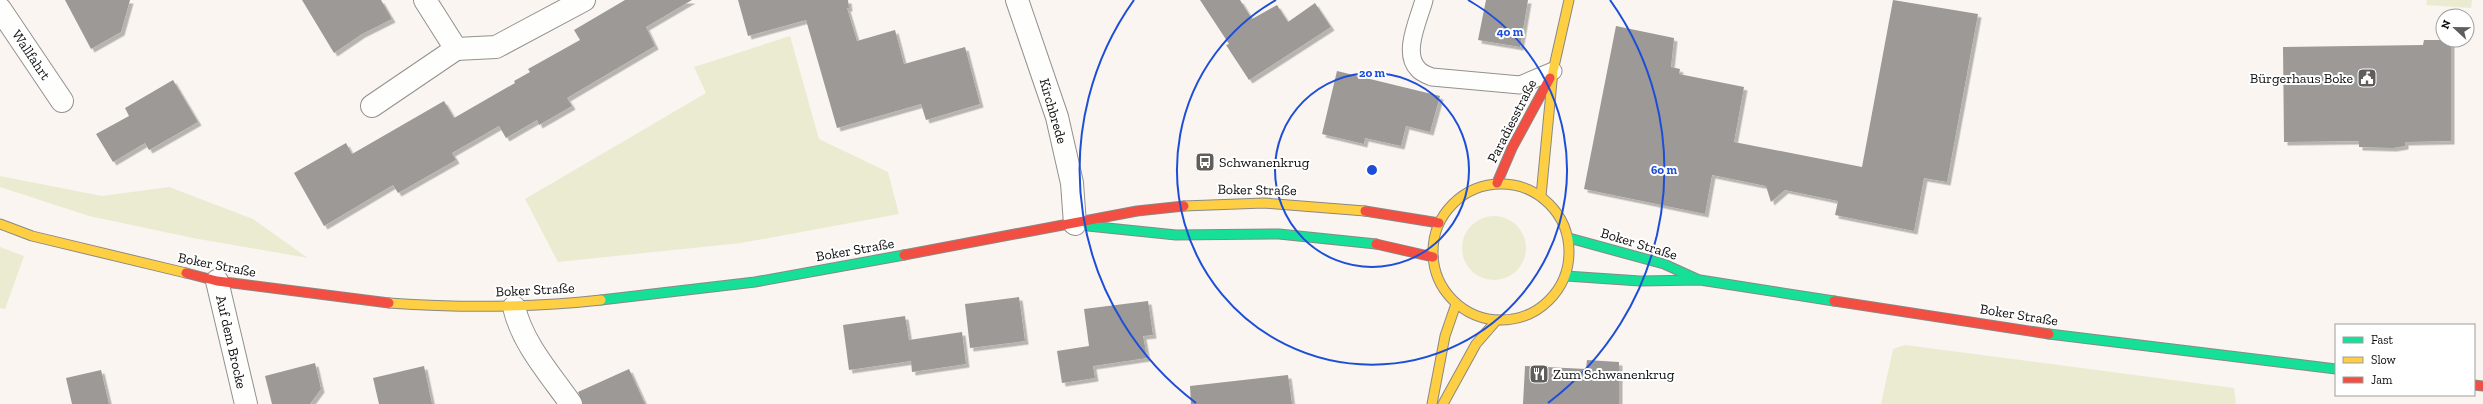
<svg xmlns="http://www.w3.org/2000/svg" width="2483" height="404" font-family="'Zilla Slab',serif">
  <style>
    .green { fill: #ebebd2 }
    .building { fill: #9c9996; filter: url(#shadow) }
    .lines { fill: none; stroke-linecap: round; stroke-linejoin: round }
    .lane-casing { stroke: #93918f; stroke-width: 19 }
    .street-casing { stroke: #93918f; stroke-width: 24 }
    .fast-casing { stroke: #8a8885; stroke-width: 11 }
    .slow-casing { stroke: #8a8885; stroke-width: 11 }
    .jam-casing { stroke: #8a8885; stroke-width: 11 }
    .lane { stroke: #fefefd; stroke-width: 17 }
    .street { stroke: #fefefd; stroke-width: 22 }
    .fast { stroke: #16e098; stroke-width: 9 }
    .slow { stroke: #ffcf43; stroke-width: 9 }
    .jam { stroke: #f24e42; stroke-width: 9 }
    .ring { fill: none; stroke: #1d4ed8; stroke-width: 2 }
    .labels { text-anchor: middle; dominant-baseline: central; stroke-width: 4; stroke-linejoin: round; paint-order: stroke }
    .street-label { font-size: 14px; fill: #0c0c0c; stroke: #fff }
    .poi-label { font-size: 14px; fill: #0c0c0c; stroke: #fff; text-anchor: start }
    .centre { fill: #1d4ed8; stroke: #fff; stroke-width: 2 }
    .ring-label { font-size: 12px; text-anchor: middle; font-weight: bold; fill: #1d4ed8; stroke: #fff; stroke-width: 4; stroke-linejoin: round; paint-order: stroke }
  </style>
  <defs>
    <filter id="shadow"><feDropShadow dx="3.5" dy="3.5" stdDeviation="0" flood-color="#0004"/></filter>
  </defs>
  <rect width="100%" height="100%" fill="#faf5f0"/>
  <!-- green -->
  <g class="green">
    <path d="M2427,0H2472L2471,8L2426,5Z"/>
    <path d="M790,36L819,139L888,172L899,214L741,243L558,262L525,199L706,93L694,67Z"/>
    <path d="M0,176L102,196L169,187L253,219L308,258L193,238L89,216L0,187Z"/>
    <circle cx="1494" cy="248" r="32"/>
    <path d="M0,247L24,256L5,309L0,308Z"/>
    <path d="M1905,345L2234,388L2236,404H1881L1893,349Z"/>
  </g>
  <!-- building -->
  <g class="building">
    <path d="M65,0H130L121,32L91,49Z"/>
    <path d="M302,0H381L392,19L362,34L334,53Z"/>
    <path d="M625,0H692L646,27L655,46L567,98L572,106L539,125L537,120L506,138L499,126L452,153L456,160L398,193L393,185L324,226L294,173L346,143L352,154L444,101L454,118L515,83L514,81L530,72L528,69L580,40L574,30Z"/>
    <path d="M738,0H848L849,8H847L857,41L895,30L904,64L965,47L980,104L926,120L921,104L837,128L806,20L748,36Z"/>
    <path d="M1200,0H1240L1252,19L1277,5L1288,22L1315,3L1331,27L1249,80L1226,45L1229,44Z"/>
    <path d="M1486,0H1528L1520,47L1478,40Z"/>
    <path d="M1893,0L1978,14L1947,182L1924,178L1914,231L1835,215L1838,201L1785,190L1771,202L1766,186L1712,175L1705,214L1584,189L1616,26L1674,38L1671,67L1680,69L1679,74L1744,87L1734,142L1862,167Z"/>
    <path d="M2424,40H2451V141L2405,142V146L2393,148L2359,147V141L2284,142L2283,47L2423,45Z"/>
    <path d="M1337,71L1440,96L1430,132L1406,126L1401,146L1365,138L1364,144L1322,134Z"/>
    <path d="M173,80L198,122L149,150L145,143L113,162L96,134L129,116L125,108Z"/>
    <path d="M1019,297L1025,341L970,348L965,304Z"/>
    <path d="M1148,301L1153,335L1143,336L1147,358L1093,366L1095,378L1062,383L1057,351L1089,346L1084,309Z"/>
    <path d="M905,316L909,340L962,332L966,364L912,372L911,361L849,370L843,325Z"/>
    <path d="M1587,360L1619,362V404H1523L1525,366L1586,369Z"/>
    <path d="M315,363L321,389L310,404H272L265,376Z"/>
    <path d="M424,366L432,404H379L373,378Z"/>
    <path d="M629,369L645,404H583L578,392Z"/>
    <path d="M101,370L109,404H72L66,378Z"/>
    <path d="M1288,375L1292,404H1191L1190,386Z"/>
  </g>
  <g class="lines">
    <!-- lane casing -->
    <g class="lane-casing">
      <path id="lane" d="M1424,0C1419,19 1402,53 1418,69C1421,73 1427,75 1432,77L1520,85L1553,71"/>
    </g>
    <!-- street casing -->
    <g class="street-casing">
      <g id="street">
        <path d="M1017,0L1057,117L1072,183L1075,224"/>
        <path d="M0,9L62,101"/>
        <path d="M456,49L496,47L584,0"/>
        <path d="M372,106L456,49L425,0"/>
        <path d="M217,281L246,404"/>
        <path d="M514,307C522,343 550,374 571,404"/>
      </g>
    </g>
    <!-- fast casing -->
    <g class="fast-casing">
      <g id="fast">
        <path d="M1088,226L1176,235L1279,234L1376,244"/>
        <path d="M1569,238L1664,264L1697,279"/>
        <path d="M1566,276L1640,281L1700,280L1834,301"/>
        <path d="M601,300L755,282L904,255"/>
        <path d="M2049,334L2336,369"/>
      </g>
    </g>
    <!-- slow casing -->
    <g class="slow-casing">
      <g id="slow">
        <circle cx="1501" cy="252" r="68"/>
        <path d="M1541,196L1553,71L1569,0"/>
        <path d="M1184,206L1264,203L1365,211"/>
        <path d="M0,224L32,236L186,273"/>
        <path d="M389,303C461,308 530,308 601,300"/>
        <path d="M1432,404L1445,336L1456,304"/>
        <path d="M1443,404L1476,344L1496,321"/>
      </g>
    </g>
    <!-- jam casing -->
    <g class="jam-casing">
      <g id="jam">
        <path d="M1497,183L1512,148L1550,78"/>
        <path d="M1365,211L1439,223"/>
        <path d="M1376,244L1433,257"/>
        <path d="M904,255L1137,211L1184,206"/>
        <path d="M186,273L217,281L389,303"/>
        <path d="M1834,301L2049,334"/>
        <path d="M2474,385L2483,386"/>
      </g>
    </g>
    <!-- lane -->
    <use href="#lane" class="lane"/>
    <!-- street -->
    <use href="#street" class="street"/>
    <!-- fast -->
    <use href="#fast" class="fast"/>
    <!-- slow -->
    <use href="#slow" class="slow"/>
    <!-- jam -->
    <use href="#jam" class="jam"/>
  </g>
  <!-- distance rings -->
  <g class="ring">
    <circle cx="1372" cy="170" r="97"/>
    <path d="M1468 0A195 195 0 1 1 1276 0"/>
    <path d="M1196 403A292 292 0 0 1 1134 0M1610 0A292 292 0 0 1 1548 403"/>
  </g>
  <!-- icons -->
  <defs>
    <g id="civic-square" transform="scale(1)"><rect x="-9" y="-9" width="18" height="18" rx="4" fill="#5f5e5c" stroke="#fff"/><path d="M-.6-6.5H3V-4.5H.6V-3L4-1V1h2V6H-6V1h2V-1L-.6-3ZM-1.2 2.5V6h2.4V2.5Z" fill="#fff"/></g>
    <g id="bus-square" transform="scale(1)"><rect x="-9" y="-9" width="18" height="18" rx="4" fill="#5f5e5c" stroke="#fff"/><path d="M-5-6H5V4H4V6H2V4H-2V6H-4V4H-5ZM-3.5-4V0h7V-4ZM-3.5 1.2v1.5H-2V1.2ZM2 1.2v1.5H3.5V1.2Z" fill="#fff"/></g>
    <g id="restaurant-square" transform="scale(1)"><rect x="-9" y="-9" width="18" height="18" rx="4" fill="#5f5e5c" stroke="#fff"/><path d="M-5-6h1v4h1v-4h1v4h1v-4h1v5L-1.5 .5V6h-2V.5L-5-1ZM5-6V6H3V1.5H1.5Q1.5-4 5-6Z" fill="#fff"/></g>
  </defs>
  <g fill-rule="evenodd">
    <use href="#civic-square" x="2367" y="78"/>
    <use href="#bus-square" x="1205" y="162"/>
    <use href="#restaurant-square" x="1539" y="374"/>
  </g>
  <g class="labels">
    <!-- street labels -->
    <g class="street-label">
      <text transform="translate(31 55) rotate(56)">Wallfahrt</text>
      <text transform="translate(1053 111) rotate(74)">Kirchbrede</text>
      <text transform="translate(1512 121) rotate(-63)">Paradiesstraße</text>
      <text transform="translate(1257 190) rotate(1)">Boker Straße</text>
      <text transform="translate(1639 244) rotate(17)">Boker Straße</text>
      <text transform="translate(855 250) rotate(-10)">Boker Straße</text>
      <text transform="translate(217 265) rotate(11)">Boker Straße</text>
      <text transform="translate(535 290) rotate(-3)">Boker Straße</text>
      <text transform="translate(2019 315) rotate(9)">Boker Straße</text>
      <text transform="translate(231 342) rotate(77)">Auf dem Brocke</text>
    </g>
    <!-- poi labels -->
    <g class="poi-label">
      <text x="2353" y="78" text-anchor="end">Bürgerhaus Boke</text>
      <text x="1219" y="162">Schwanenkrug</text>
      <text x="1553" y="374">Zum Schwanenkrug</text>
    </g>
  </g>
  <circle cx="1372" cy="170" r="6" class="centre"/>
  <g class="ring-label">
    <text x="1510" y="36">40 m</text>
    <text x="1372" y="77">20 m</text>
    <text x="1664" y="174">60 m</text>
  </g>
  <!-- legend -->
  <rect x="2335" y="324" width="140" height="72" fill="#ffffff" stroke="#9e9e9e"/>
  <rect x="2343" y="337" width="20" height="6" fill="#16e098" stroke="#9e9e9e"/>
  <text x="2371" y="344" font-size="12" fill="#0c0c0c">Fast</text>
  <rect x="2343" y="357" width="20" height="6" fill="#ffcf43" stroke="#9e9e9e"/>
  <text x="2371" y="364" font-size="12" fill="#0c0c0c">Slow</text>
  <rect x="2343" y="377" width="20" height="6" fill="#f24e42" stroke="#9e9e9e"/>
  <text x="2371" y="384" font-size="12" fill="#0c0c0c">Jam</text>
  <!-- north arrow -->
  <g transform="translate(2455 28) rotate(292)"><circle r="19" fill="#ffffff" stroke="#9e9e9e"/>
  <path d="M0-3L7 15L0 10L-7 15Z" fill="#5f5e5c"/>
  <text y="-6" font-size="11" font-weight="bold" text-anchor="middle" fill="#0c0c0c">N</text>
  </g>
</svg>
